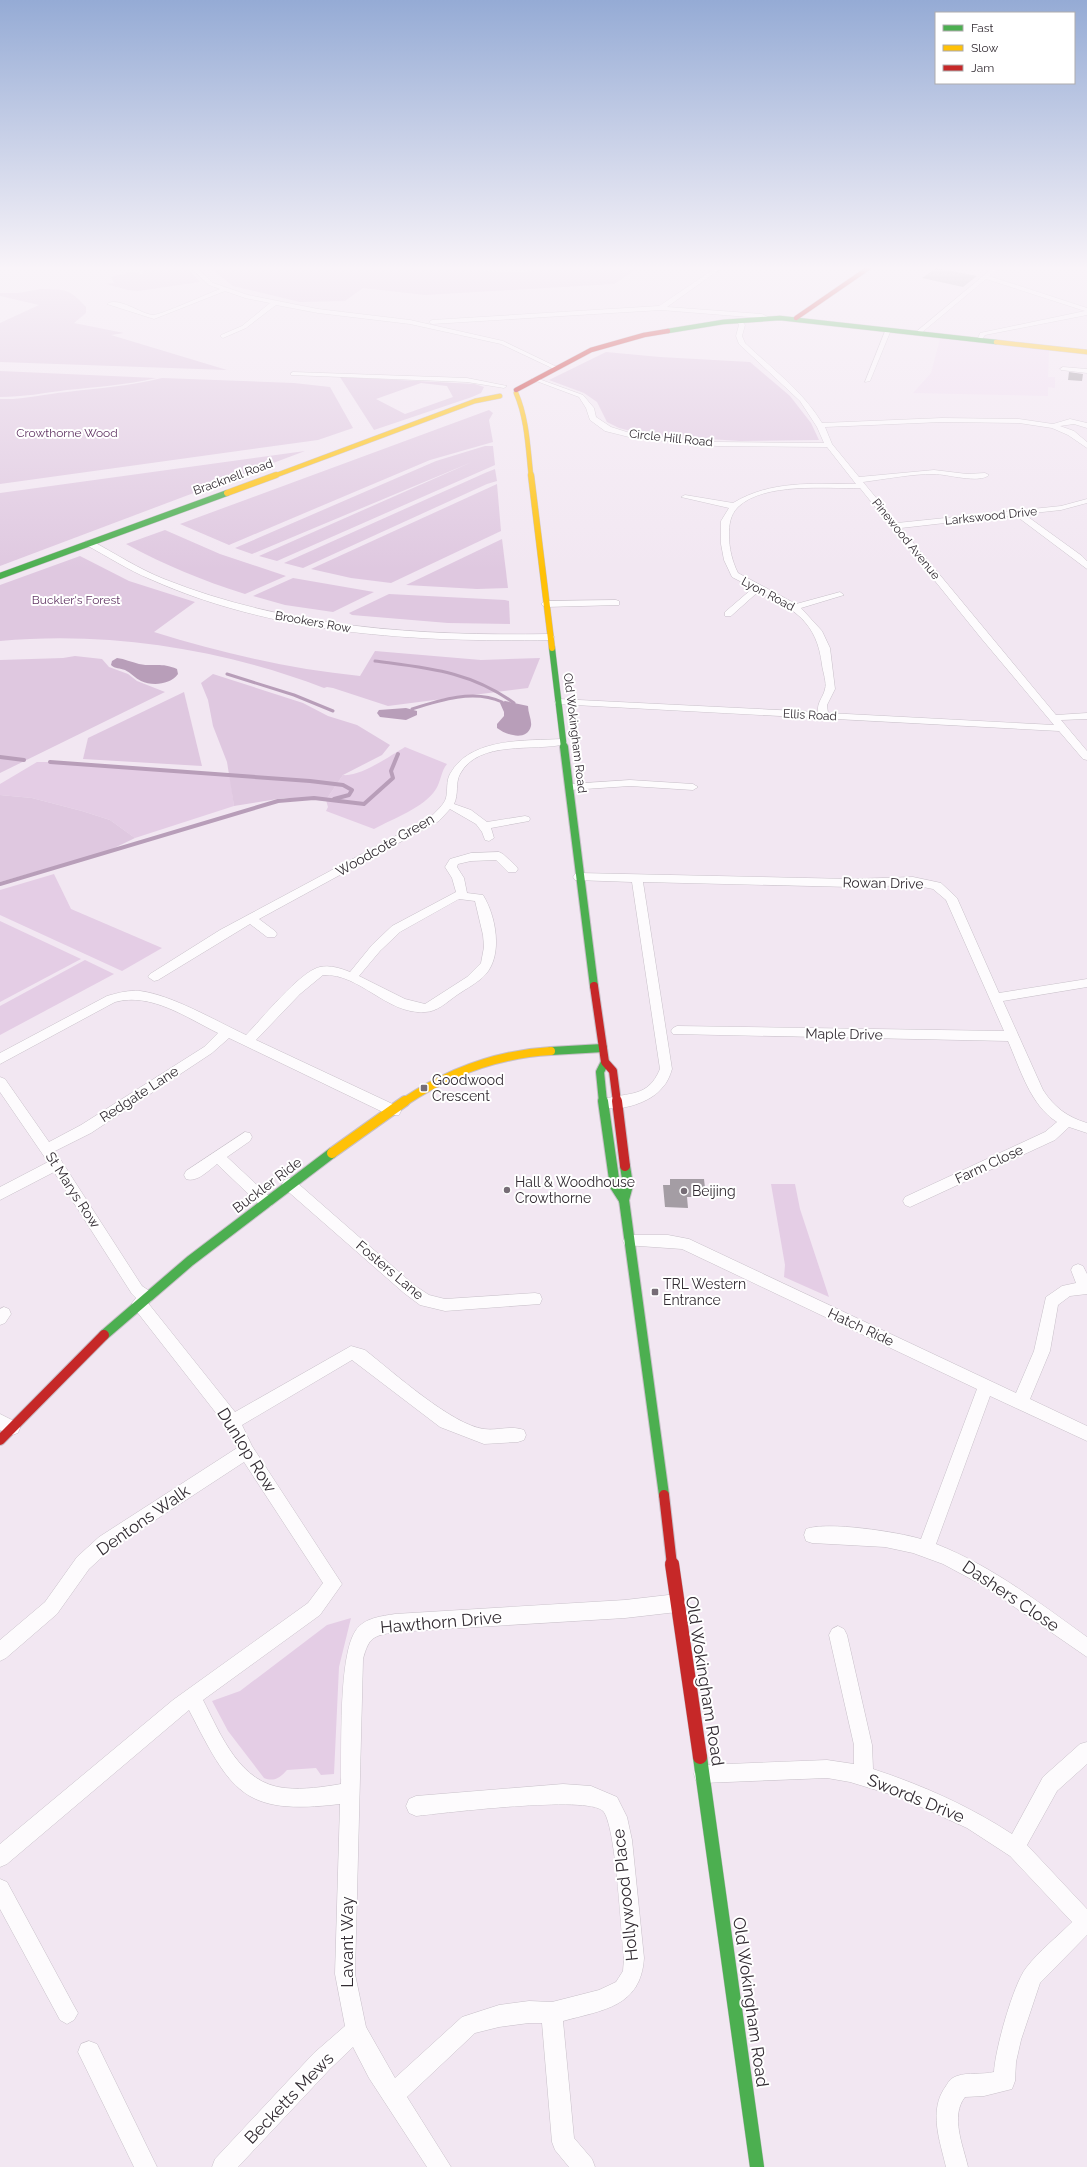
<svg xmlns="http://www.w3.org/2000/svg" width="1087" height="2167" font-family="Raleway,sans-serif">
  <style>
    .built { fill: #efddf0 }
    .green { fill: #e4cde5 }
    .forest { fill: #dfc8e0; fill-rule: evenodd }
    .water { fill: #b89eb9 }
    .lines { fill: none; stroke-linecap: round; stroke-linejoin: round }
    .stream-far1 { stroke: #b89eb9; stroke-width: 3 }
    .stream { stroke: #b89eb9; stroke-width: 4 }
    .building { fill: #a49da4 }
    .street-casing { stroke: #c8c0c9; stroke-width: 1 }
    .fast-far4-casing { stroke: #c8c0c9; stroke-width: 5.5 }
    .fast-far3-casing { stroke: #c8c0c9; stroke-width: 7 }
    .fast-far2-casing { stroke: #c8c0c9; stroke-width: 10 }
    .fast-far1-casing { stroke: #c8c0c9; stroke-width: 12 }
    .fast-casing { stroke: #c8c0c9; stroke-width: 15 }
    .slow-far3-casing { stroke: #c8c0c9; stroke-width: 5.5 }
    .slow-far2-casing { stroke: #c8c0c9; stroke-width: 7 }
    .slow-far1-casing { stroke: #c8c0c9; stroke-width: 10 }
    .slow-casing { stroke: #c8c0c9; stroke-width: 12 }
    .jam-far3-casing { stroke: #c8c0c9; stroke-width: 5.5 }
    .jam-far2-casing { stroke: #c8c0c9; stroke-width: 10 }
    .jam-far1-casing { stroke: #c8c0c9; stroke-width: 12 }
    .jam-casing { stroke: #c8c0c9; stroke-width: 15 }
    .street { fill: #fdfbfd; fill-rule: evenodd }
    .fast-far4 { stroke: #4caf50; stroke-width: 4.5 }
    .fast-far3 { stroke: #4caf50; stroke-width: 6 }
    .fast-far2 { stroke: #4caf50; stroke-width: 8 }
    .fast-far1 { stroke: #4caf50; stroke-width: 10 }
    .fast { stroke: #4caf50; stroke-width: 14 }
    .slow-far3 { stroke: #ffc107; stroke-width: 4.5 }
    .slow-far2 { stroke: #ffc107; stroke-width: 6 }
    .slow-far1 { stroke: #ffc107; stroke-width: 8 }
    .slow { stroke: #ffc107; stroke-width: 10 }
    .jam-far3 { stroke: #c62828; stroke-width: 4.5 }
    .jam-far2 { stroke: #c62828; stroke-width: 8 }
    .jam-far1 { stroke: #c62828; stroke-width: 10 }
    .jam { stroke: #c62828; stroke-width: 14 }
    .poi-dot { fill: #766d76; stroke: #fff; stroke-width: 1.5 }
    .labels { text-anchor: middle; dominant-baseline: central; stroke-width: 4; stroke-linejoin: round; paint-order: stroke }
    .far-park-label { font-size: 12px; fill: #613564; stroke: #fff }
    .far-street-label { font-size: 12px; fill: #332c33; stroke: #fff }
    .street-label { font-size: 14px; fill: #332c33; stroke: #fff }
    .poi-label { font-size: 14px; fill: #332c33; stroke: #fff; text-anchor: start }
    .near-street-label { font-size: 17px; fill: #332c33; stroke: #fff }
  </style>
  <rect width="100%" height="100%" fill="#f2e7f2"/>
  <!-- built -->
  <path class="built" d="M940,339L1049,350L1048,377H1055V388L1048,387V396L913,393L931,373Z"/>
  <!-- green -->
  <g class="green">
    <path d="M405,747L447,764C441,771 441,781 436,789C424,808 394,818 374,829L326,811L328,807L326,800L343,775C360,777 390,756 405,747Z"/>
    <path d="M37,762H50L230,776L234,806L135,838L110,820L82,811L32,798L0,795V784Z"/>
    <path d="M54,874L71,909L162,948L122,971L0,915V890Z"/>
    <path d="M0,921L81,959L0,1002Z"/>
    <path d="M85,960L114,974L0,1035V1006Z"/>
    <path d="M771,1184H795L800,1209L829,1297L784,1277L785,1265Z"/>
    <path d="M351,1618L339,1667L334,1774L321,1775L316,1768L287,1770C280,1778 274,1782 264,1778L228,1731L212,1701L240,1691L327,1625Z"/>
  </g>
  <!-- forest -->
  <g class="forest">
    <path d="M142,267H187L200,282L138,291L128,290L106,284L114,283L111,277L130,272L143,274Z"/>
    <path d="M209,267H390L519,272L569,267H640L614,284L425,295L363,288L345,301L300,302L233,286Z"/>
    <path d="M41,289C67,290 68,288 86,307V313L74,323L124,333L111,335L227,370L0,362V323L39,305L0,296V293H18Z"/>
    <path d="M606,352L660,357L750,362L790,396L811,423L819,440L740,441L646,435L619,428L607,422L597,402L584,393L549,380Z"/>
    <path d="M0,371L156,378C126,385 97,387 67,390C44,393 23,397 0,397Z"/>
    <path d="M340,377L475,384L484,387L481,393L472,397L374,430ZM421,383L447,386L453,397L405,414L376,399Z"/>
    <path d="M162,378L294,383L330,387L353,428L318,440L0,484V399C23,400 44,394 67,392C99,388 130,386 162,378Z"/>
    <path d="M489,410L493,413L489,420L493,442L430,460L229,545L180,524Z"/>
    <path d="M485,446H493L495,465L277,561L259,556L472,462L252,554L235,548L436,461Z"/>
    <path d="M305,451L0,566V493Z"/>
    <path d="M495,469L497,481L487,484L303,568L284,563L485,473Z"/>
    <path d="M497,484L501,531L391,583L351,578L311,569Z"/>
    <path d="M165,530L220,554L286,576L245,594C201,580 167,566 126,544Z"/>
    <path d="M502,539L508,588L477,589L406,585Z"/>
    <path d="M80,556L129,581L195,602L154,632C222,653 289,669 360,676L375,651L481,660L540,658L528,688L388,706L333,688L327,687L324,688C222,649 109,631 0,641V585Z"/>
    <path d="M293,578L374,592L333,612L285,605L253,596Z"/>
    <path d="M389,594L505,600L509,601L510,624L448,623L352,615L349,613Z"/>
    <path d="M75,656L102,659L109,667L128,674L137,681L165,692L0,773V660L63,658Z"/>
    <path d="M213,674L303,703L328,716L357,725L390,745L382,755L343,775L326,800L284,798L234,806L227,762L213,726L208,700L201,683Z"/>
    <path d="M184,692L202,766L83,759L88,738Z"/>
    <path d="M0,795L32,798L82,811L110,820L135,838L108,851L0,882Z"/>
  </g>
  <!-- water -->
  <g class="water">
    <path d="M117,658C125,659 131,662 139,664C154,667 161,662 177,669L178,674C170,685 152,686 141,681C135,678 131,673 125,670C120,668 115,669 111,665L112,661Z"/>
    <path d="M505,701L528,706C528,713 532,720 531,726C527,742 506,735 497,728V724L504,716V712L500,703Z"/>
    <path d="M406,708L417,711V715L406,720L380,717L377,713L379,710Z"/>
  </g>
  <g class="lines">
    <!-- stream-far1 -->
    <g class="stream-far1">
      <path d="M375,661C427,668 470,671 514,703"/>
      <path d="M227,674L294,695L333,711"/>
      <path d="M412,709C440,700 474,689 502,702"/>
    </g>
    <!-- stream -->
    <g class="stream">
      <path d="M0,757L24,760"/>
      <path d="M50,762L310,781L343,785L352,790L349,795L334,799"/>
      <path d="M0,884L278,801L314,798L364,804L393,778L391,771L398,754"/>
    </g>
  </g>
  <!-- building -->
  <g class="building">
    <path d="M936,268L977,276L963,287L922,278Z"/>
    <path d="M1069,372L1083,374L1082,381L1068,380Z"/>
    <path d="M670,1179H704L706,1197H687L688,1208L665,1207L663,1185H670Z"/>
  </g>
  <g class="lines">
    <!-- street casing -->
    <g class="street-casing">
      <g id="street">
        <path d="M190,267H196L213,283L248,295L318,309L410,320L503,341L559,368L554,369L501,344L410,324L318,313L276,305L246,328L223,338L221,337V335L242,326L270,303L245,298L225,291L154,319L107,304C118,296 141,314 153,315C161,315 209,293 220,289L209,285Z"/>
        <path d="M717,267H723L667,307L762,314L770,318V320L761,318L661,310L432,324L429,322L432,320L659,306Z"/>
        <path d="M994,267H1000L989,276L1087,308V315L985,335L981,341H977L980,333L1085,311L986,279L920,334H916V332Z"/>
        <path d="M740,319L745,325L742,336L745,343C772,369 802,390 822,423L942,418L1019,419L1053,424L1070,419L1087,423V428L1074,424L1060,426L1074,431L1087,442V448L1068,435L1052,428L1019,423L942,422L825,427L832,444L859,477L934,470L967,474L985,473L989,475C979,484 947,474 934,474C911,474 886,479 863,482L897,523L1061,506L1087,499V503L1061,510L1024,514L1082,556L1087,561V569L1015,515L901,528L1056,715L1087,713V719L1061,720L1087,751V760L1083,759L1059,731L556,704L554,702L559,699L818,712C817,702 823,698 825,689C827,683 823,672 822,665C817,622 795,610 759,591L731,616H725V612L753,588L732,577L724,560L721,544V521L729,508L681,497L685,495L733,503C771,480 813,484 856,484L827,447L717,446L633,438L605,431L590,420L586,408L579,397L531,379L536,378L583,395L594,408L596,417L611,427L633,434L717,442L824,443L817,427L800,401L739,344L736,336L739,325L737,321ZM860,488L981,638L1054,725L828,713L827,705L835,689L830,648L822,631L801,608L844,595L840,592L796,604L738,573C732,561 729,548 729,535C729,525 730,515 738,507C764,482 826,489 860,488Z"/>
        <path d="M886,329L891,330L870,381L865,382Z"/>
        <path d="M1063,367L1087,369V373L1061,370L1060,369Z"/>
        <path d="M293,372L467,378L507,386L504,388L467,382L291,375V373Z"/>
        <path d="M86,541H92C116,554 139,569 164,579C287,628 419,636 550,634L555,637L550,640C415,642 275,635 150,579C128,570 107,556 86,545Z"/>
        <path d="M616,600L619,601V605L545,607L541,604L545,601Z"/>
        <path d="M562,739L567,742L566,744C534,752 479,739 460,774C455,783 459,794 454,804L471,810L487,822L525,816L529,817L530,819L529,821L491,828L494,838L489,841L485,840L482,832L476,824L450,809L439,821L259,919L275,931L277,934L275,937H267L250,924L158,980L154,981L148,977L150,974L220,930L431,817C436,811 444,805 446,798C448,790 446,781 450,774C470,737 526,741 562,739Z"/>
        <path d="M630,780L693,784L698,787L693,790L630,786L570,790L565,787L570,784Z"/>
        <path d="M499,852L503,854L516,866L518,869L516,872H508L496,860L471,861L458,864L457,867L464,878L467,893L483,895C496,916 503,954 486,974C478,983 467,988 457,995C447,1002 437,1012 425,1012C387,1015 360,973 323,975L300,994L256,1040L399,1107L401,1111L399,1115H389L229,1038L212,1053L91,1133L55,1151L142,1286L151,1292L153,1297L151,1302L148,1303L235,1412L351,1346L365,1350C393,1372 452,1425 484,1429C497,1431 511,1425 524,1430L526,1435L524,1440L518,1442L484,1444L440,1427L352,1360L242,1425L252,1446L342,1584L320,1615L203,1700C221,1735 240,1784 285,1788C304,1790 323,1787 341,1784C342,1750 338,1655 356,1630C364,1618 382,1616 395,1614L625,1600L677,1594L683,1597L686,1603L683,1609L677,1612L625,1618L395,1632C373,1636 369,1637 363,1659L355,1974L366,2027L395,2078L462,2017L499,2005L529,2001L552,2002L599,1990L616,1982L623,1971L624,1958C621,1934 616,1824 603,1811C588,1795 444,1813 416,1816L409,1813L406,1806L409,1799L416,1796L563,1784L591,1786L617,1797L627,1817L632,1840L644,1958C641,2007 603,2010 563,2021L574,2138L592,2159L595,2167H569L555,2150L552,2142L542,2023H529L499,2027L475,2033L407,2097L451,2167H427L369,2078L353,2047L330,2069L238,2167H212L215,2159L314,2053L345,2026L335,1974L340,1804C242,1816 231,1791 189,1710L7,1864L0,1867V1844L173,1700L308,1603L323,1583L244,1462L111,1549L89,1569L57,1614L6,1658L0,1661V1640L45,1602L77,1557L99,1537L237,1448L227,1427L134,1308L132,1303L136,1298L132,1294L54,1172L0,1200V1187L48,1162L0,1092V1077L5,1079L49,1142L81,1125L204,1047L218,1033C187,1018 151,992 115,1002L0,1064V1053L107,996C118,993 128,990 140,991C172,995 216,1021 246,1035C261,1020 300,971 320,967C330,965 340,968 350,972L372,945L392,926L456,892L452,878L445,867L450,859L471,853ZM459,899L475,901L483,935L484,947L481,963L467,977L425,1004L405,999L359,976L380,951L400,932Z"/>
        <path d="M579,873L851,879L913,877L941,883L957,898L999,993L1087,979V987L1003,1001L1043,1090C1054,1107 1067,1117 1087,1123V1133L1069,1127L1055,1140L910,1207L905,1205L903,1201L905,1197L1045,1132L1057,1122C1030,1105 1020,1068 1008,1041L673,1034L671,1031L673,1028L677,1026L1004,1031L946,900L933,889L913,885L851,887L643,882L672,1069C670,1076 667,1083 662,1088C651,1102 621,1112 604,1107L602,1103L604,1099C629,1092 648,1098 660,1069L632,882L575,880L573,877L575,874Z"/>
        <path d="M245,1132L250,1133L252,1137L250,1141L227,1157L271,1198L273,1202L271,1206L266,1208L261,1206L217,1164C209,1170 197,1183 186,1179L184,1175L186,1171Z"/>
        <path d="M289,1178L294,1180L414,1285L429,1295L445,1299L535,1293L540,1294L542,1299L540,1304L445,1311L420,1305L404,1293L284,1188L282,1184L284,1180Z"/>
        <path d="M630,1235H668L689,1239L1016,1393L1034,1351L1046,1297L1062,1286L1076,1283L1071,1270L1073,1266L1078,1264L1083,1266L1087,1274V1294L1070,1296L1058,1305L1050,1351L1030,1399L1087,1426V1441L990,1396L936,1544C992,1566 1038,1602 1087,1637V1657L984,1586L943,1564L913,1553L885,1547L812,1543L806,1541L804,1535L806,1529C827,1521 898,1532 921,1539L977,1389L682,1249L625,1245L623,1241L625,1237Z"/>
        <path d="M4,1307L9,1309L11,1314L5,1323L0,1325V1309Z"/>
        <path d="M0,1414L18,1423L20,1428L18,1433L12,1435L0,1430Z"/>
        <path d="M838,1626L844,1629L847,1635L872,1745L873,1769C922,1785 969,1806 1012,1834L1043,1777L1080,1744L1087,1742V1764L1057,1791L1027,1845L1087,1909V1935L1040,1983L1021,2040L1016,2062L1015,2081L1012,2089L984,2096L965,2097C950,2116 963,2145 968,2167H946C940,2141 928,2110 946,2086C949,2081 951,2078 957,2076C968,2072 982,2075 994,2072C995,2050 1013,1985 1026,1968C1039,1951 1057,1937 1072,1922L1010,1856L967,1828L899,1797L850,1782L827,1778L703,1783L696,1781L694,1774L696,1767L703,1765L827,1760L854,1764V1745L829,1635L832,1629Z"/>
        <path d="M0,1879L7,1882L74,2006L78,2013L74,2020L67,2024L60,2020L0,1909Z"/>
        <path d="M89,2041L97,2044L157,2167H134L78,2052L81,2044Z"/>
      </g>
    </g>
    <!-- fast-far4 casing -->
    <g class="fast-far4-casing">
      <path id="fast-far4" d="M668,331L723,322L780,318L996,342"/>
    </g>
    <!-- fast-far3 casing -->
    <g class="fast-far3-casing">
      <g id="fast-far3">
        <path d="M0,576L227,493"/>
        <path d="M552,648L564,748"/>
      </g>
    </g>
    <!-- fast-far2 casing -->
    <g class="fast-far2-casing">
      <g id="fast-far2">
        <path d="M564,747L594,986"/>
        <path d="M551,1051L603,1048"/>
        <path d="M603,1102L600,1072L605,1062"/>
      </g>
    </g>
    <!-- fast-far1 casing -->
    <g class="fast-far1-casing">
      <g id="fast-far1">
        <path d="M603,1101L615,1186L624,1200"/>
        <path d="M625,1166L628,1185L624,1200L664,1495"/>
        <path d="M104,1335L190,1261L332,1153"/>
      </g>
    </g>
    <!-- fast casing -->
    <g class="fast-casing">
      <path id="fast" d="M700,1757L757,2167"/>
    </g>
    <!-- slow-far3 casing -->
    <g class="slow-far3-casing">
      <g id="slow-far3">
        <path d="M996,342L1087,352"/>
        <path d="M516,393C527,418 528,448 531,476"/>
        <path d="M274,476L475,401L500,396"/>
      </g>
    </g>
    <!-- slow-far2 casing -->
    <g class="slow-far2-casing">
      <g id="slow-far2">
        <path d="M531,475L552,648"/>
        <path d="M227,493L276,475"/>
      </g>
    </g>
    <!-- slow-far1 casing -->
    <g class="slow-far1-casing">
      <path id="slow-far1" d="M404,1102C449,1072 497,1054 551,1051"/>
    </g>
    <!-- slow casing -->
    <g class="slow-casing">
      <path id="slow" d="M332,1153L405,1101"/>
    </g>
    <!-- jam-far3 casing -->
    <g class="jam-far3-casing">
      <g id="jam-far3">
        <path d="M796,318L870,267"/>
        <path d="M516,390L591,350L644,335L668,331"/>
      </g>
    </g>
    <!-- jam-far2 casing -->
    <g class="jam-far2-casing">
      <path id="jam-far2" d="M594,986L605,1062L613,1071L617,1102"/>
    </g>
    <!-- jam-far1 casing -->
    <g class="jam-far1-casing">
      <g id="jam-far1">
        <path d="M617,1101L625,1166"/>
        <path d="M0,1440L104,1335"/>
        <path d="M664,1495L672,1565"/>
      </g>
    </g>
    <!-- jam casing -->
    <g class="jam-casing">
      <path id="jam" d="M672,1564L700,1757"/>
    </g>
    <!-- street -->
    <use href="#street" class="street"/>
    <!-- fast-far4 -->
    <use href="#fast-far4" class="fast-far4"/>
    <!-- fast-far3 -->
    <use href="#fast-far3" class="fast-far3"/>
    <!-- fast-far2 -->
    <use href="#fast-far2" class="fast-far2"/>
    <!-- fast-far1 -->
    <use href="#fast-far1" class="fast-far1"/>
    <!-- fast -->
    <use href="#fast" class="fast"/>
    <!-- slow-far3 -->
    <use href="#slow-far3" class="slow-far3"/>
    <!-- slow-far2 -->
    <use href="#slow-far2" class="slow-far2"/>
    <!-- slow-far1 -->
    <use href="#slow-far1" class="slow-far1"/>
    <!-- slow -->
    <use href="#slow" class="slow"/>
    <!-- jam-far3 -->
    <use href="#jam-far3" class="jam-far3"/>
    <!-- jam-far2 -->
    <use href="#jam-far2" class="jam-far2"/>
    <!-- jam-far1 -->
    <use href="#jam-far1" class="jam-far1"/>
    <!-- jam -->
    <use href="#jam" class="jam"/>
  </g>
  <!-- sky -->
  <linearGradient id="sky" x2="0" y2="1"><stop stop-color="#95abd5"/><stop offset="0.47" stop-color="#f9f4f9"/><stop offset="1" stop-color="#f9f4f9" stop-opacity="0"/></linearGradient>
  <rect width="1087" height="570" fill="url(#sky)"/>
  <!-- markers -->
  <g class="poi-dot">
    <rect x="420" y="1084" width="8" height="8" rx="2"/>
    <circle cx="507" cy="1190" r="4"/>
    <circle cx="684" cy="1191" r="4"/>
    <rect x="651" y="1288" width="8" height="8" rx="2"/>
  </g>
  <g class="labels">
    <!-- far-park labels -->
    <g class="far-park-label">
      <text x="67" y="433">Crowthorne Wood</text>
      <text x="76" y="600">Buckler's Forest</text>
    </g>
    <!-- far-street labels -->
    <g class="far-street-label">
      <text transform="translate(671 438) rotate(6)">Circle Hill Road</text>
      <text transform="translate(233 477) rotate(-20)">Bracknell Road</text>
      <text transform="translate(991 516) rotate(-6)">Larkswood Drive</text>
      <text transform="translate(906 539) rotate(51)">Pinewood Avenue</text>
      <text transform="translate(768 594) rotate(28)">Lyon Road</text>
      <text transform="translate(313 622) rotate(10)">Brookers Row</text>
      <text transform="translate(810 715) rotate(3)">Ellis Road</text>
      <text transform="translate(575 733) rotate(83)">Old Wokingham Road</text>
    </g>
    <!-- street labels -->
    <g class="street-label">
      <text transform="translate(385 845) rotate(-30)">Woodcote Green</text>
      <text transform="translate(883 883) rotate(1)">Rowan Drive</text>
      <text transform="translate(844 1034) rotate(1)">Maple Drive</text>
      <text transform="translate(139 1094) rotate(-33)">Redgate Lane</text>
      <text transform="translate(989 1164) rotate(-25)">Farm Close</text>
      <text transform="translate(267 1185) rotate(-37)">Buckler Ride</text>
      <text transform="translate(73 1190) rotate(57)">St Marys Row</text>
      <text transform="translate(390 1270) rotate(40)">Fosters Lane</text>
      <text transform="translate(861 1327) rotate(25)">Hatch Ride</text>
    </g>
    <!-- poi labels -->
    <g class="poi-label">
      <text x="432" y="1080">Goodwood<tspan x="432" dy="16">Crescent</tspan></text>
      <text x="515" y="1182">Hall &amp; Woodhouse<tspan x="515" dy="16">Crowthorne</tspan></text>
      <text x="692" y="1191">Beijing</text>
      <text x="663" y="1284">TRL Western<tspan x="663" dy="16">Entrance</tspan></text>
    </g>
    <!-- near-street labels -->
    <g class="near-street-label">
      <text transform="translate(247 1450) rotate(58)">Dunlop Row</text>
      <text transform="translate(143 1520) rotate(-35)">Dentons Walk</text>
      <text transform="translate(1011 1596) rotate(34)">Dashers Close</text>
      <text transform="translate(441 1622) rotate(-5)">Hawthorn Drive</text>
      <text transform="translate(705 1681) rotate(81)">Old Wokingham Road</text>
      <text transform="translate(916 1798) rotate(22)">Swords Drive</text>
      <text transform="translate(625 1895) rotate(-96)">Hollywood Place</text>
      <text transform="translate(347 1942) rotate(-90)">Lavant Way</text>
      <text transform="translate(751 2002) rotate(82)">Old Wokingham Road</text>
      <text transform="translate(289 2098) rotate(-46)">Becketts Mews</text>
    </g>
  </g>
  <!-- legend -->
  <rect x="935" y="12" width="140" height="72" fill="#ffffff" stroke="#adabad"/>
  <rect x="943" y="25" width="20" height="6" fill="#4caf50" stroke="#adabad"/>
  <text x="971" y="32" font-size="12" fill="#332c33">Fast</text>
  <rect x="943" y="45" width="20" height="6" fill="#ffc107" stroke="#adabad"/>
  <text x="971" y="52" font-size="12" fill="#332c33">Slow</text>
  <rect x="943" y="65" width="20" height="6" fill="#c62828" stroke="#adabad"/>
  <text x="971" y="72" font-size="12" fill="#332c33">Jam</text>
</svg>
